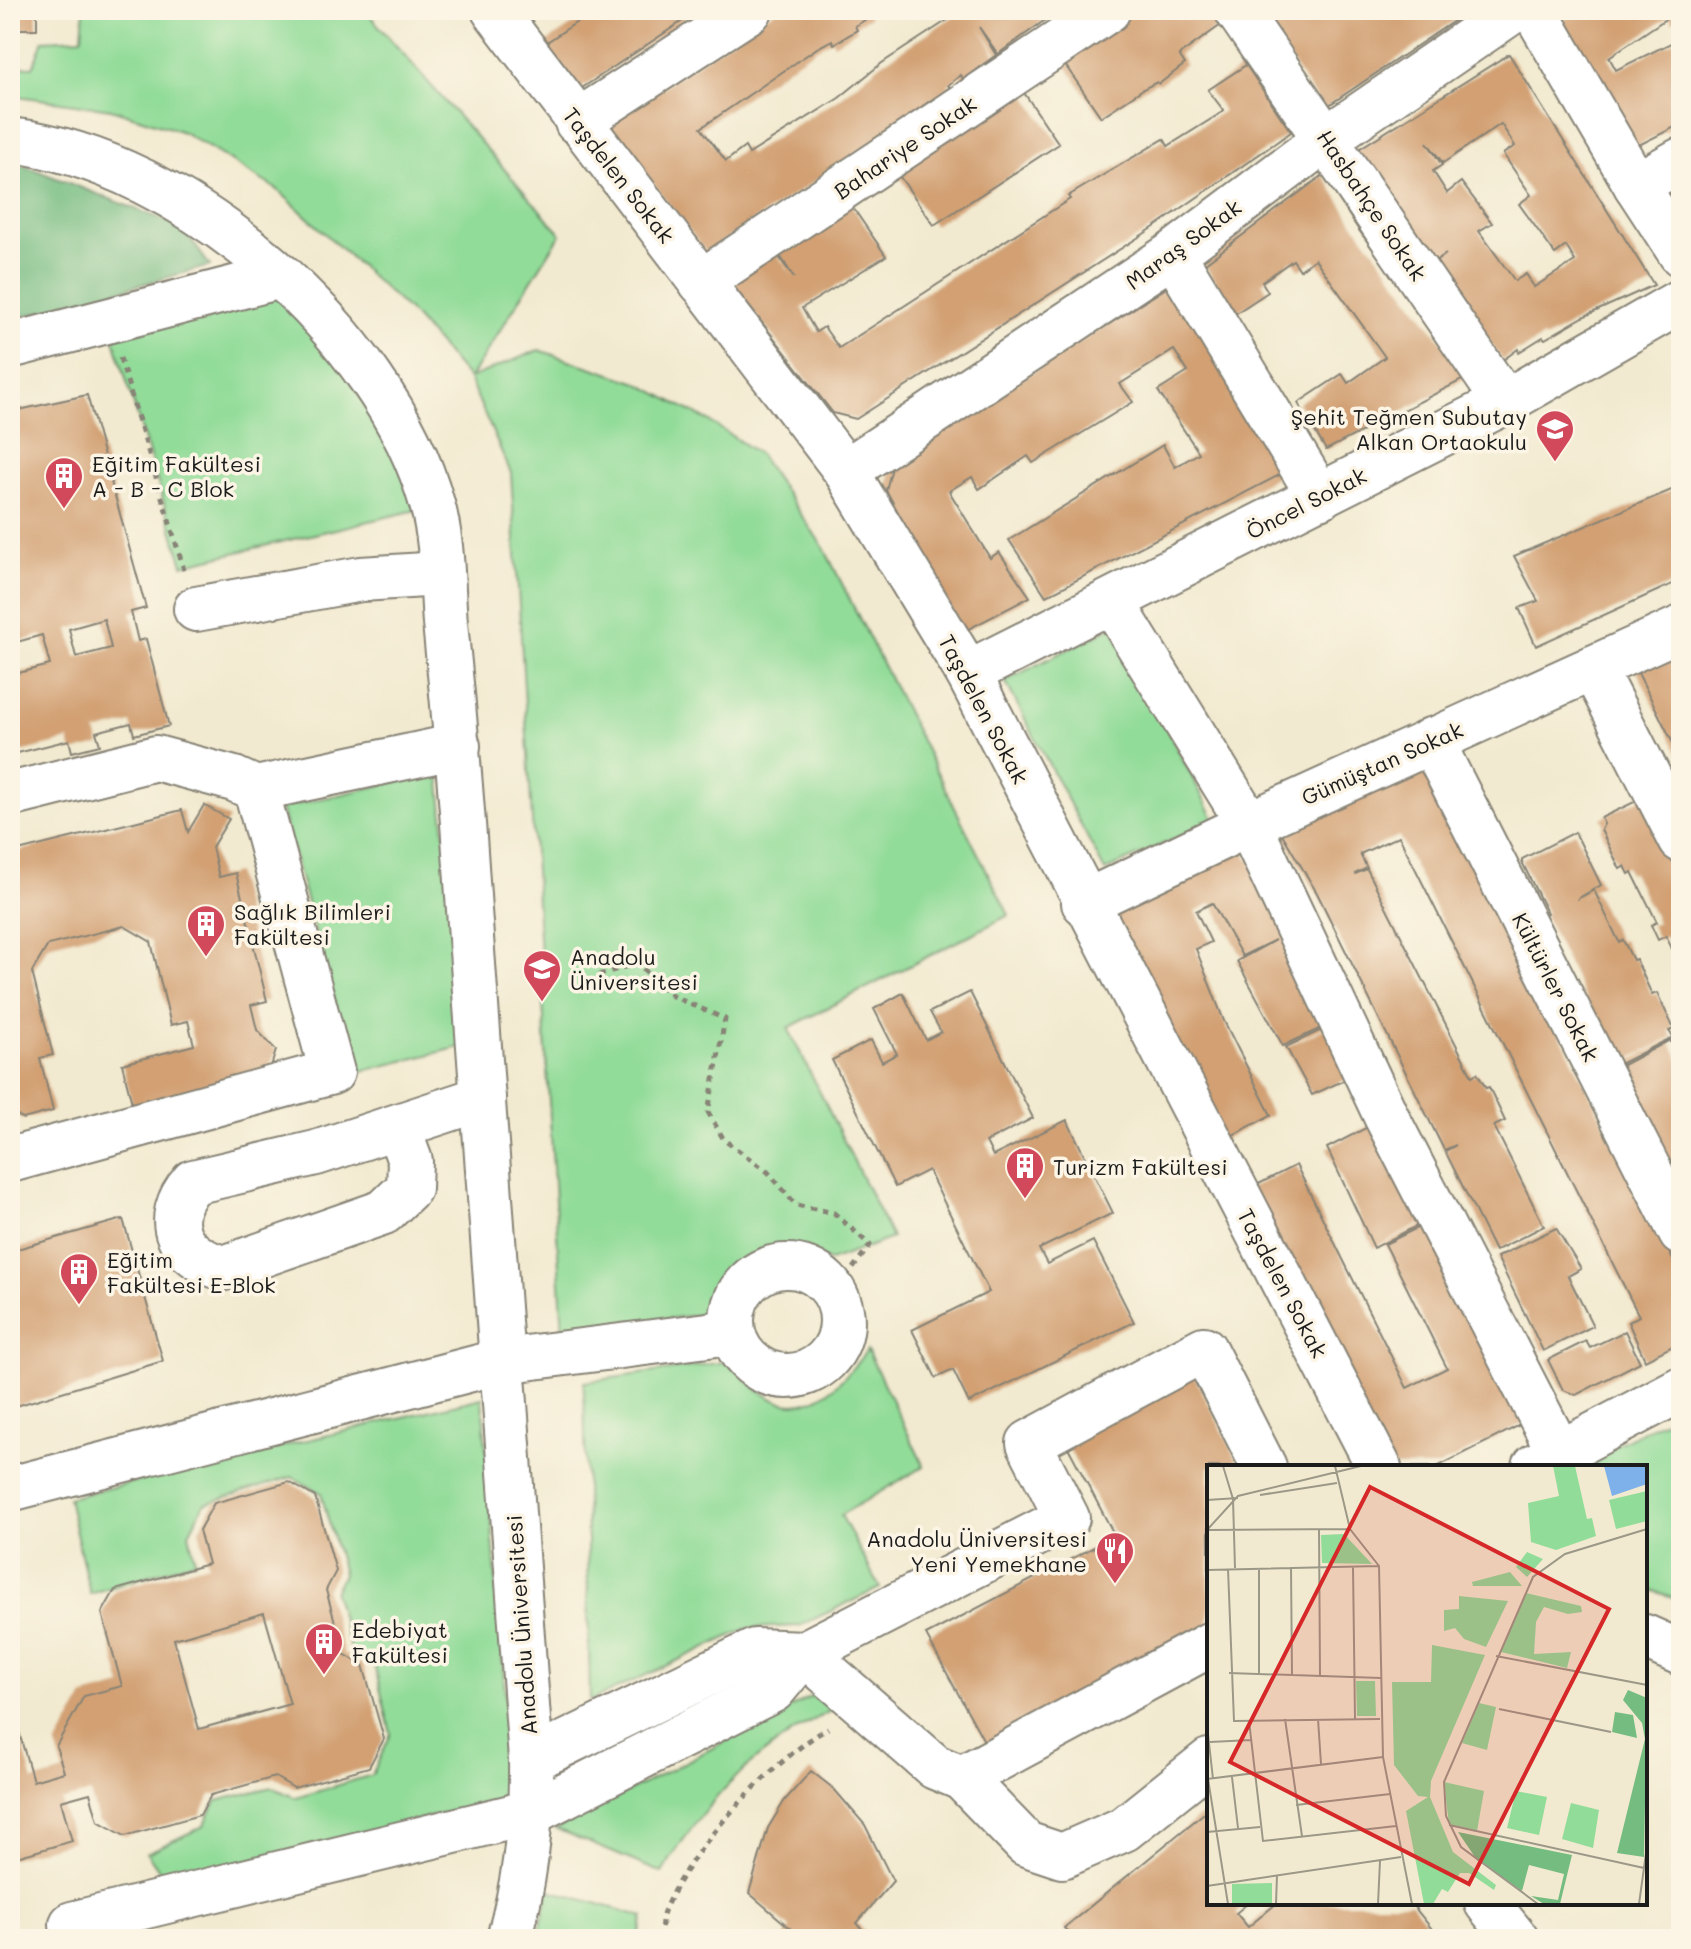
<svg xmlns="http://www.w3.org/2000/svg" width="1691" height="1949" font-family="Mali,sans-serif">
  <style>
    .green { fill: #92dc99; stroke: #577c5a; stroke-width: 2 }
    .forest { fill: #75bc81; stroke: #486c4e; stroke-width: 2 }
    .building { fill: #d2a073; fill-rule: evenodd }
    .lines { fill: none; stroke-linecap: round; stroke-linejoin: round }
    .minor-casing { stroke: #878376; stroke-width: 48 }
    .path { stroke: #878376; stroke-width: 5; stroke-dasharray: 6 6; stroke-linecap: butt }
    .minor { stroke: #fff; stroke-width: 44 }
    .labels { text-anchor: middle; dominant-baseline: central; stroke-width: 7; stroke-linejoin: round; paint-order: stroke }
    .street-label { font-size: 22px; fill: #1c1c1c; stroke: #fcf5e5 }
    .poi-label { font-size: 22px; fill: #1c1c1c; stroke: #fcf5e5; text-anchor: start }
    .inset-road { fill: none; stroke: #9c9888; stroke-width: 2 }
    .view { fill: #d62828; fill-opacity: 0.15; stroke: #d62828; stroke-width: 4 }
    .inset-edge { fill: none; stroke: #1c1c1c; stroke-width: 4 }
  </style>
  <rect width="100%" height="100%" fill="#fcf5e5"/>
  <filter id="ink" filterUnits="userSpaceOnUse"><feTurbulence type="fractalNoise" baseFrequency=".0125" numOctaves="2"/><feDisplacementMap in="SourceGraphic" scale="16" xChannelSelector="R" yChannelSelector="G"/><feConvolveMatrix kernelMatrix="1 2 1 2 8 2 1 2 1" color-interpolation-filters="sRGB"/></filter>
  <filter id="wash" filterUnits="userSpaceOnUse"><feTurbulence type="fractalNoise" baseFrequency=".006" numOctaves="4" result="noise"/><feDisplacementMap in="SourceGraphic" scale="32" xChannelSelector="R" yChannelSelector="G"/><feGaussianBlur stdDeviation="1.8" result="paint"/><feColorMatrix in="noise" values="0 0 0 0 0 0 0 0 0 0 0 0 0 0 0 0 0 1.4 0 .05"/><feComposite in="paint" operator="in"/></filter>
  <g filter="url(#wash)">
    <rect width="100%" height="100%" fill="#f2ead0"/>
    <!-- green -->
    <g class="green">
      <path d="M84,10H365L561,234L470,378L539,350L638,383L709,421L759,454L824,548L1009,915L788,1028L892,1238L830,1261L789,1249L743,1265L715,1298L711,1313L563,1333L511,473L469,379L412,314L278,190L183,132L111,109L10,95V66L33,67L43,40L82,38Z"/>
      <path d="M281,276L433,506L183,565L108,320Z"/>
      <path d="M1112,627L1215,820L1105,871L1005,681Z"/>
      <path d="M439,772L465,1046L354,1073L281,808Z"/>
      <path d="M867,1350L924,1466L841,1515L880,1588L799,1626L748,1628L590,1701L584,1382L725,1362C741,1374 762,1397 781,1402C818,1413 848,1375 867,1350Z"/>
      <path d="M482,1398L513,1797L166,1880L147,1853L204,1826L216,1801L272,1787L296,1798L372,1775L391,1734L374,1663L351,1651L334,1592L343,1574L321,1493L292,1477L204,1504L189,1533L195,1561L90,1594L68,1498Z"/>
      <path d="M1681,1412V1600L1645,1588V1467H1572Z"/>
      <path d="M830,1687L844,1704C760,1745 710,1793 662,1873L556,1829Z"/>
      <path d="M549,1890L644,1917L638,1939H538Z"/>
    </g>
    <!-- forest -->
    <path class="forest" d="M10,160L182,227L210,266L10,320Z"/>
    <g id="blocks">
      <!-- building -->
      <g class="building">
        <rect x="10" y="10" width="27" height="19"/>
        <path d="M595,10H699L579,90L544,44Z"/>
        <path d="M776,10H865L870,17L855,26L857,30L834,44L832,40L817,48L701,128L726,161L745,147L749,154L839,98L882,63L963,10H1059L998,54L979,27L996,55L963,79L961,75L948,85L950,87L824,175L706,252L608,125Z"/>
        <path d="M1131,10H1211L1221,25L1179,55L1185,64L1159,84L1157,82L1143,89L1101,117L1059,56Z"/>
        <path d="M1257,10H1470L1323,109Z"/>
        <path d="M1578,10H1681V18L1672,22L1670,16L1609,57L1616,70L1681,38V124L1633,148L1551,29Z"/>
        <path d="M1509,54L1654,285L1585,316L1545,339L1543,337L1519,352L1518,349L1503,360L1434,263L1446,254L1433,262L1354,152ZM1501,124L1515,146L1503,154L1531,195L1519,204L1555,254L1566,246L1575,261L1534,287L1526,274L1515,281L1479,231L1492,223L1461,182L1447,193L1433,171L1442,165L1427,142L1443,163Z"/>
        <path d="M1246,65L1291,132L1156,226L856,419L833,413L727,278L773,249L794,278L774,246L847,199L886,256L802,308L816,332L824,327L839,348L1070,199L1068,196L1164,139L1168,146L1224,111L1208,90Z"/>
        <path d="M1018,84L1059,144L934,225L893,167Z"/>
        <path d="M1681,165V212L1678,214L1654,179Z"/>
        <path d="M1323,175L1358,229L1468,377L1326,450L1298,403L1342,374L1348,383L1385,357L1315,259L1300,270L1293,260L1262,282L1268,292L1236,313L1204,264Z"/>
        <path d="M1171,285L1293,468L1046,596L1009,540L1163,445L1175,467L1199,453L1158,391L1188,372L1174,350L1120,384L1133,402L1033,463L1028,456L979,489L972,477L949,491L990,558L999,552L1030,597L963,632L886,490L894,460Z"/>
        <path d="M87,395L146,608L131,612L138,641L146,639L169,726L134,735L131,723L96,732L100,745L72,752L69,740L10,755V675L50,665L42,635L10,644V412ZM104,619L111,648L76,657L69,629Z"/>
        <path d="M1681,486V580L1536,646L1519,608L1538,601L1514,556Z"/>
        <path d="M1681,648V759L1636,669Z"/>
        <path d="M1424,764L1681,1276V1342L1645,1360L1628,1322L1639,1316L1399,836L1360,854L1367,868L1355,874L1367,869L1472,1076L1477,1073L1486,1088L1489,1087L1505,1121L1494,1126L1544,1226L1495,1251L1445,1151L1456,1145L1444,1150L1317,893L1278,827Z"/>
        <path d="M1655,792L1681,846V968L1666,936L1658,940L1651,925L1657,922L1632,872L1629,874L1625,866L1620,869L1601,830L1604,824L1601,818Z"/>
        <path d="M204,805L229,819L212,847L219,877L236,873L267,1001L251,1005L257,1030L276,1050L268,1077L134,1111L122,1064L194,1045L188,1021L171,1025L151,942L124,926L48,945L32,972L53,1055L40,1058L53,1111L23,1119L10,1111V853L182,810L188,832Z"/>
        <path d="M1575,832L1601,885L1577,899L1594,890L1619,942L1623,940L1633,960L1636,959L1652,995L1657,993L1674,1029L1669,1031L1673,1037L1618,1065L1544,915L1547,913L1522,862V859Z"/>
        <path d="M1240,843L1336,1021L1283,1046L1237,961L1275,940L1242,956L1212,903L1196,911L1211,942L1196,949L1224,1021L1271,1115L1222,1141L1109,914Z"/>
        <path d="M970,992L1033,1118L986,1142L993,1156L1067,1120L1113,1213L1039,1249L1047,1264L1093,1241L1134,1322L969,1403L953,1370L936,1378L912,1330L989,1292L928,1170L895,1187L832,1060L871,1040L882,1062L897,1054L874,1009L903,993L926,1040L941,1032L930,1012Z"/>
        <path d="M1336,1023L1362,1072L1312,1095L1286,1047Z"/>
        <path d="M1670,1040L1681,1064V1157L1667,1163L1621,1066Z"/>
        <path d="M1385,1118L1434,1217L1374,1248L1327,1148Z"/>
        <path d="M1681,1159V1191L1668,1165Z"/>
        <path d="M1296,1165L1407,1388L1447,1368L1385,1244L1435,1219L1534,1418L1437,1467H1383L1247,1190Z"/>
        <path d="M123,1219L163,1361L10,1408V1251Z"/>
        <path d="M1556,1228L1581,1269L1568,1276L1593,1326L1543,1351L1497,1257Z"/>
        <path d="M1625,1331L1640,1362L1576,1395L1563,1390L1548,1360L1586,1341L1590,1348Z"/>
        <path d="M1190,1368L1241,1467H1209V1635L990,1752L926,1635L1115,1536L1061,1434Z"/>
        <path d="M289,1482L315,1497L336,1571L326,1590L344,1654L363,1665L384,1739L369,1767L294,1788L275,1777L211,1795L200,1815L125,1836L98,1821L90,1793L61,1801L72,1841L10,1859V1701L33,1781L64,1772L56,1746L84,1696L122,1686L102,1613L115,1590L208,1564L199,1530L214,1503ZM264,1613L290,1704L199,1729L174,1639Z"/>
        <path d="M811,1771L834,1789L865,1825L893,1881L857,1923L870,1939H783L790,1928L749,1893L768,1828L785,1800Z"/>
        <path d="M1209,1809V1903H1248L1236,1913L1248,1927L1277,1903H1411L1440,1939H1073L1064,1928Z"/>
      </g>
    </g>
  </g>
  <g filter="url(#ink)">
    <use href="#blocks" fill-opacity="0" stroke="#878376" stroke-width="2"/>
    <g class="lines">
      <!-- minor casing -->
      <g class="minor-casing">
        <g id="minor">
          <path d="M494,10L846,471L968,673L1379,1467"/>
          <path d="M1237,10L1505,402"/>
          <path d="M1534,10L1636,185L1681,254"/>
          <path d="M577,122L750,10"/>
          <path d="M10,140C185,160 385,334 432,504C443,541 442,585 445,623C455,719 463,814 469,910C490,1193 510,1476 531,1760C532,1822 526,1879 509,1939"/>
          <path d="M1636,185L1681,160"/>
          <path d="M1173,254L1320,497"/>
          <path d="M701,282L1108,10"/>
          <path d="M10,346L281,276"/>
          <path d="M846,471L1173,254L1327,138L1514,10"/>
          <path d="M1112,602L1249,824L1386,1116L1559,1452"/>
          <path d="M196,609L361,579L441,574"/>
          <path d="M1593,668L1681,840"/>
          <path d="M968,673L1505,402L1681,301"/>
          <path d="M1431,740L1681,1233"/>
          <path d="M10,795L156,758L234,779L256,789L458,746"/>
          <path d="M1084,903L1249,824L1681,628"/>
          <path d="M398,1128L410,1161L409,1188L384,1212L224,1268C178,1257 160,1220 193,1182L316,1153L483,1098"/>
          <path d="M10,1160L332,1072L256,789"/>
          <circle cx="787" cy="1321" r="55"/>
          <path d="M1535,1466L1681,1389"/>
          <path d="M10,1489L502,1361L732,1332"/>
          <path d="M1645,1637L1681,1653"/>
          <path d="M531,1760L755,1651L804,1653L935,1767L962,1778L1209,1645"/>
          <path d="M962,1778L1026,1844L1062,1856L1124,1829L1209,1761"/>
          <path d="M1487,1903L1516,1939"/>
          <path d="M72,1924L532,1812L773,1690L804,1653L1067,1518L1029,1443L1204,1349L1264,1467"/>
        </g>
      </g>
      <!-- path -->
      <g class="path">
        <path d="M120,358L184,570"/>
        <path d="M599,975L637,963L672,996L725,1019L708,1112L724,1140L768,1172L796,1205L834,1213L870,1245L835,1293"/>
        <path d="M660,1939C662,1929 661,1918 665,1909C691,1847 771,1762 828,1728"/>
      </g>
      <!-- minor -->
      <use href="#minor" class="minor"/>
    </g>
  </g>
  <!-- icons -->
  <defs>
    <g id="school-pin" transform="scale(2)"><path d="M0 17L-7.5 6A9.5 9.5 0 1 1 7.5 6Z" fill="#d1495b" stroke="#fcf5e5"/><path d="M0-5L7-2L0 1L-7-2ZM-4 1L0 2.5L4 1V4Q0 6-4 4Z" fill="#fff"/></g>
    <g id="building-pin" transform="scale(2)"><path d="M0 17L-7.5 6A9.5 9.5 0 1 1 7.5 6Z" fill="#d1495b" stroke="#fcf5e5"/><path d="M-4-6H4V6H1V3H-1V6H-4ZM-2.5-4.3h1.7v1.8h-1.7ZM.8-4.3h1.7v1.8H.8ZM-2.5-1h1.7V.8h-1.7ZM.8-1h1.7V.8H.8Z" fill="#fff"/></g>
    <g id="university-pin" transform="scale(2)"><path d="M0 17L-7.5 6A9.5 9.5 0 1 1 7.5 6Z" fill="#d1495b" stroke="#fcf5e5"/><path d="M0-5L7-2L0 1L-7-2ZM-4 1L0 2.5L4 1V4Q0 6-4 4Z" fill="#fff"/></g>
    <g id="restaurant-pin" transform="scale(2)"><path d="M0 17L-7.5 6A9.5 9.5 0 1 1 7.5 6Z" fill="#d1495b" stroke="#fcf5e5"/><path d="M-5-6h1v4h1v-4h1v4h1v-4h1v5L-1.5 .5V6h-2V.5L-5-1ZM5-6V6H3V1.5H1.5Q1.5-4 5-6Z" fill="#fff"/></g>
  </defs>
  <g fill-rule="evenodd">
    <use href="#school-pin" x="1555" y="429"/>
    <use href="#building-pin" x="64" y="476"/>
    <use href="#building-pin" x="206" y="924"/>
    <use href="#university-pin" x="542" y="969"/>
    <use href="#building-pin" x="1025" y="1166"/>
    <use href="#building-pin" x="79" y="1272"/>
    <use href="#restaurant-pin" x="1115" y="1551"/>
    <use href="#building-pin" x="324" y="1642"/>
  </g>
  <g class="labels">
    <!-- street labels -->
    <g class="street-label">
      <text transform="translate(905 147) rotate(-34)">Bahariye Sokak</text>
      <text transform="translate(619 175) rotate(52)">Taşdelen Sokak</text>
      <text transform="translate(1372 205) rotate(56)">Hasbahçe Sokak</text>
      <text transform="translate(1183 244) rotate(-36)">Maraş Sokak</text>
      <text transform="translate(1306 503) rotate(-27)">Öncel Sokak</text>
      <text transform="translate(984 709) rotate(62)">Taşdelen Sokak</text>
      <text transform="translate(1382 763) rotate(-24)">Gümüştan Sokak</text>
      <text transform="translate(1556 987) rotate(63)">Kültürler Sokak</text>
      <text transform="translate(1283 1283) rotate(62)">Taşdelen Sokak</text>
      <text transform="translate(521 1625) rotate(-94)">Anadolu Üniversitesi</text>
    </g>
    <!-- poi labels -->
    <g class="poi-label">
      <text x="1527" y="416" text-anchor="end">Şehit Teğmen Subutay<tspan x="1527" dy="25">Alkan Ortaokulu</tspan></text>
      <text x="92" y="463">Eğitim Fakültesi<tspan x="92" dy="25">A - B - C Blok</tspan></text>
      <text x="234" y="911">Sağlık Bilimleri<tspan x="234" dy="25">Fakültesi</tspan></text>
      <text x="570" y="956">Anadolu<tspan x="570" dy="25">Üniversitesi</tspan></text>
      <text x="1053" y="1166">Turizm Fakültesi</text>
      <text x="107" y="1259">Eğitim<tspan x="107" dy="25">Fakültesi E-Blok</tspan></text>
      <text x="1087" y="1538" text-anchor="end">Anadolu Üniversitesi<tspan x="1087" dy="25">Yeni Yemekhane</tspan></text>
      <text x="352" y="1629">Edebiyat<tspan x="352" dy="25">Fakültesi</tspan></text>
    </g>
  </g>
  <!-- overview -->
  <g transform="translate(1207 1465)">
    <rect width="440" height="440" fill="#f2ead0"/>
    <path d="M346,1H368L380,54L385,53L389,71L349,85L324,77L321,38L352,31ZM440,26V56L409,64L402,35ZM137,69L165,99L115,98L114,70ZM320,87L336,94L320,112L309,102ZM303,107L315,121H266L265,117ZM319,128L374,141L375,147L361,149L337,142L329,157L327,189L364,187L360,203L294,187ZM252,131L301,136L279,182L257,174L248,163L237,166V145L252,144ZM225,180L278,190L224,316L223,332L246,387L289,420L287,425L262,408H253L241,427L235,424L226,439H217L199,346L221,332L211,331L187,300L185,217H224ZM149,216H168L169,251H150ZM272,238L289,242L280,285L255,278ZM237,317L277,326L270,366L242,360ZM309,326L340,332L332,370L300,363ZM364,338L392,345L386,383L355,374ZM65,418V439H25V419Z" fill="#92dc99"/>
    <path d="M421,225L440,233L437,392L410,388L438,274L435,258L416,235ZM408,247L426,250L430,273L405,267ZM251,367L365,390L353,439H337L324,431L351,435L357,409L322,400L315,426L270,395Z" fill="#75bc81"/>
    <path d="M397,1H440V19L405,31Z" fill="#7eb0ea"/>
    <path class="inset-road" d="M16,1L26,34L28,103M128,1L143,64L172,101L176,292L205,439M53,30L130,18M0,35L31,33M112,64L113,211M0,65L143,64M0,65L31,31L154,1M84,102L85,210M146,102L148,254M21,104L27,256L173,254M0,105L172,101M289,191L440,220M22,208L174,213M52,208V103M292,244L404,267M78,254L95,371M111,254L114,299M42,256L56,376L189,361M0,260L6,314M3,277L44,275M25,312L31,363M0,314L176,292M1,314L21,439M89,340L183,329M242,360L437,403M0,367L53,362M0,421L194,392M69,439L70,410M171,439L173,396M331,439L254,382L239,351L237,317L326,112L358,89L440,64M432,439L440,381"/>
    <path class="view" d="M163,22L402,144L262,419L23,297Z"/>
    <rect width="440" height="440" class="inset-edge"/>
  </g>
  <!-- margin -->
  <rect width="1691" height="1949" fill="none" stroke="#fcf5e5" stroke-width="40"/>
</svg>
